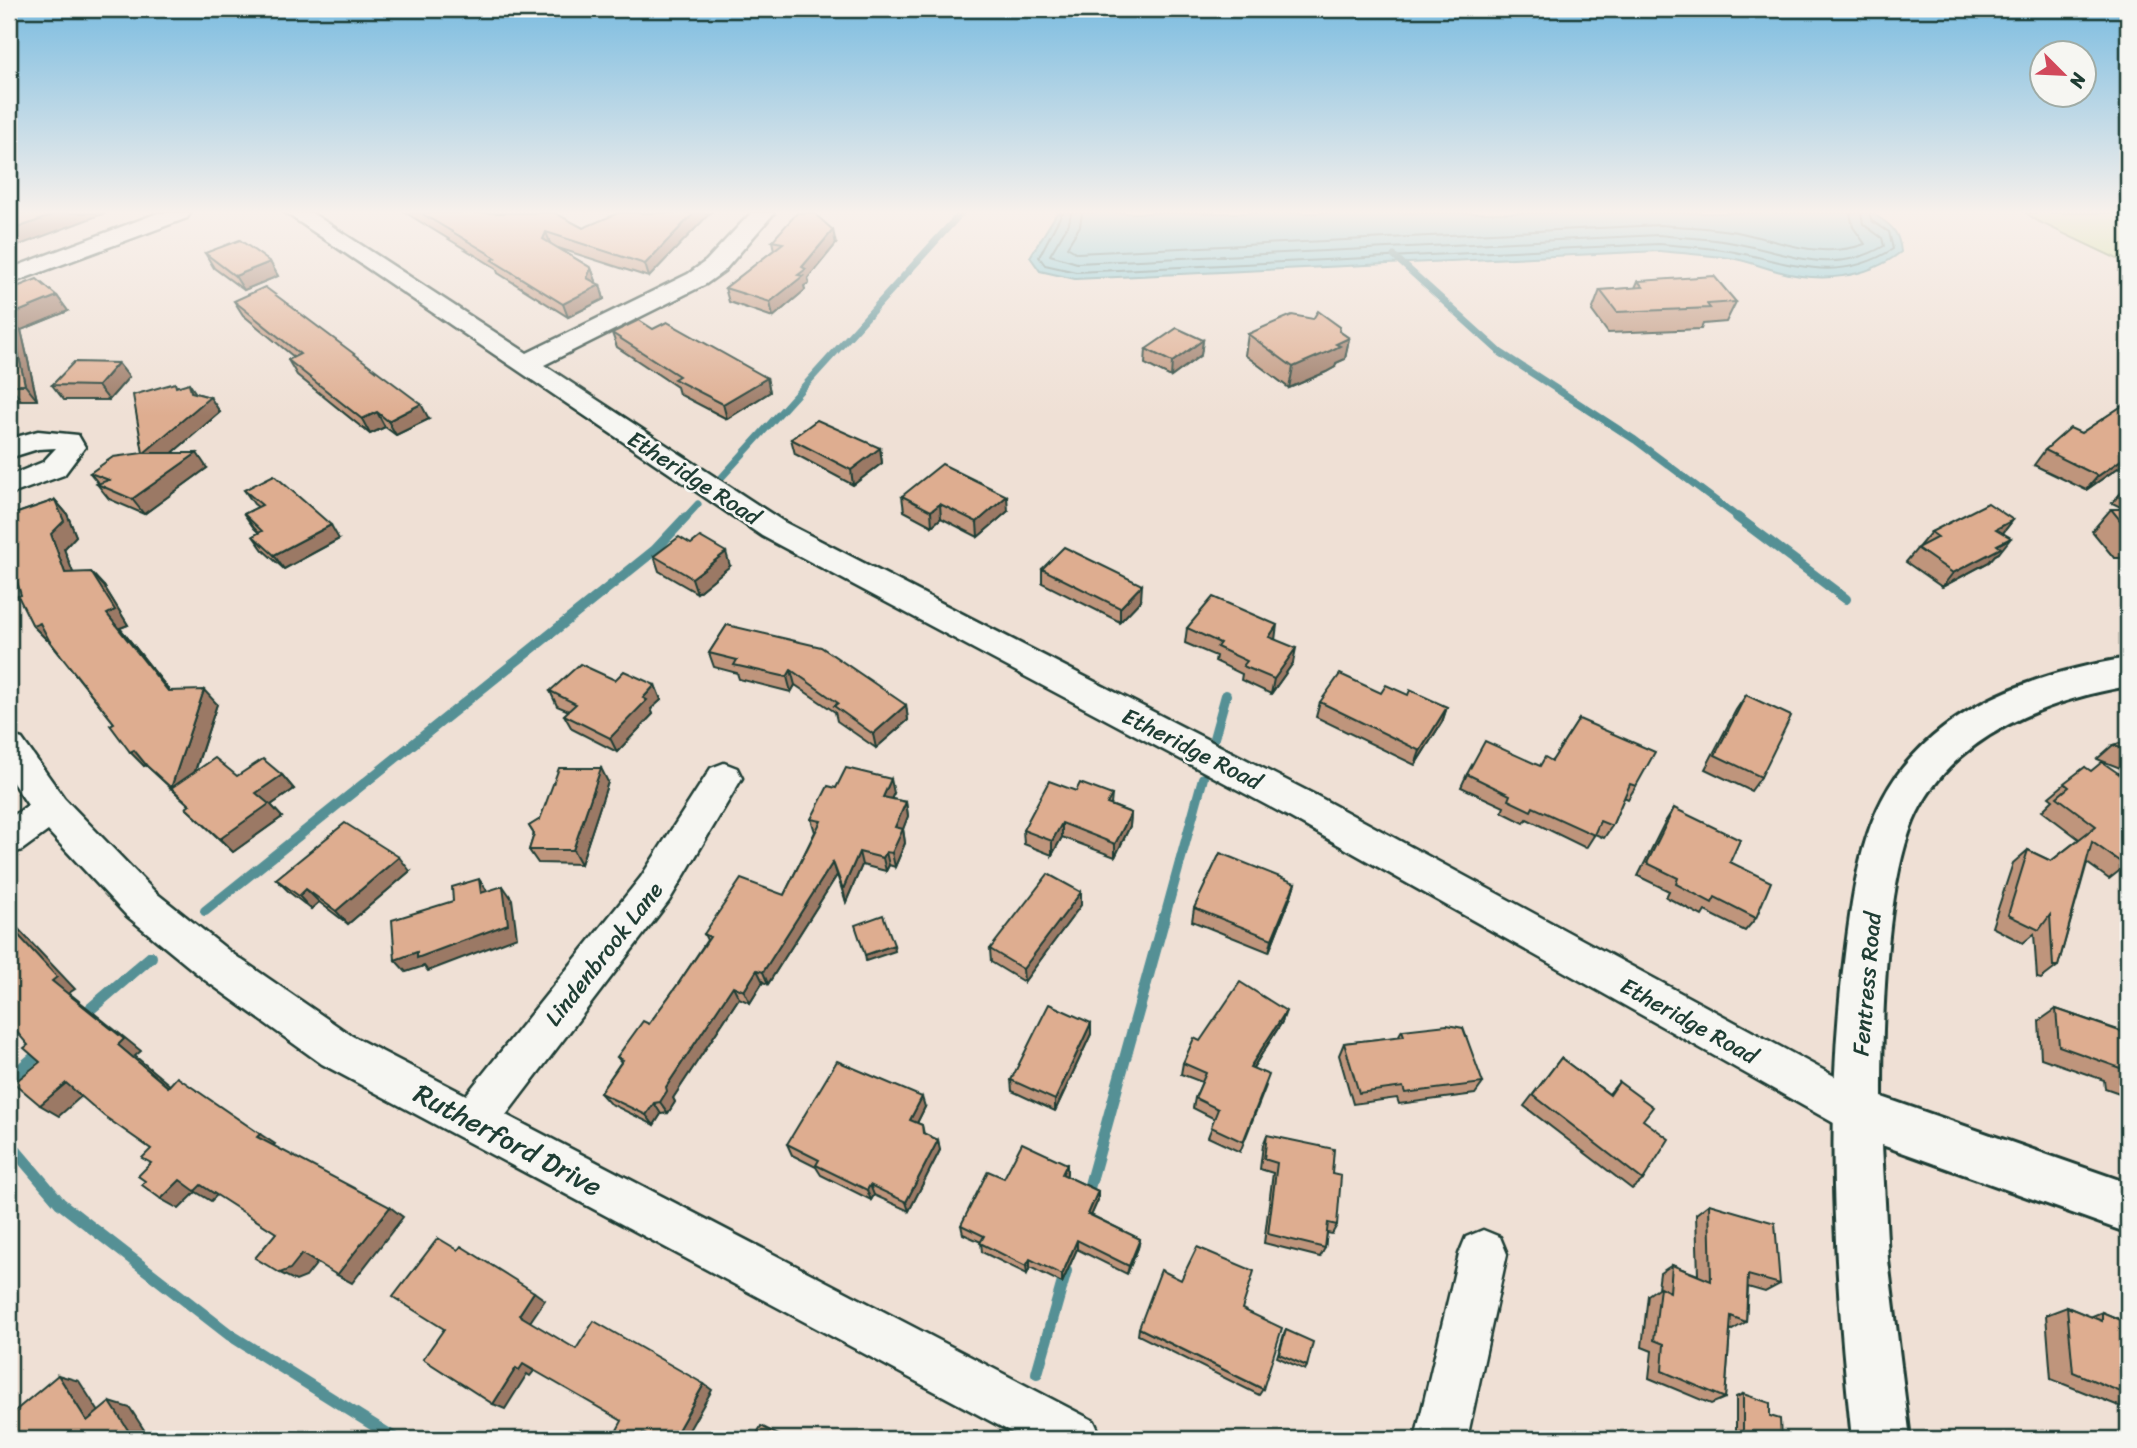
<svg xmlns="http://www.w3.org/2000/svg" width="2137" height="1448" font-family="Sriracha,sans-serif">
  <style>
    .green { fill: #c8de93; stroke: #748e64; stroke-width: 2 }
    .water { fill: #78c7d5; stroke: #549095; stroke-width: 2 }
    .lines { fill: none; stroke-linecap: round; stroke-linejoin: round }
    .shore { stroke: #437474; stroke-width: 2 }
    .stream-far2 { stroke: #549095; stroke-width: 7 }
    .stream-far1 { stroke: #549095; stroke-width: 10 }
    .stream { stroke: #549095; stroke-width: 12 }
    .street-casing { stroke: #1f3d34; stroke-width: 5 }
    .secondary-casing { stroke: #1f3d34; stroke-width: 6 }
    .street { fill: #f6f6f2; fill-rule: evenodd }
    .secondary { fill: #f6f6f2; fill-rule: evenodd }
    .wall { fill: #bf957c; stroke: #1f3d34; stroke-width: 2 }
    .shaded-wall { fill: #9b7965; stroke: #1f3d34; stroke-width: 2 }
    .building { fill: #dead90; stroke: #1f3d34; stroke-width: 2 }
    .labels { text-anchor: middle; dominant-baseline: central; stroke-width: 5; stroke-linejoin: round; paint-order: stroke }
    .street-label { font-size: 23px; fill: #1f3d34; stroke: #f6f6f2 }
    .near-street-label { font-size: 28px; fill: #1f3d34; stroke: #f6f6f2 }
  </style>
  <rect width="100%" height="100%" fill="#efe0d5"/>
  <filter id="ink" filterUnits="userSpaceOnUse"><feTurbulence type="fractalNoise" baseFrequency=".0143" numOctaves="2"/><feDisplacementMap in="SourceGraphic" scale="14" xChannelSelector="R" yChannelSelector="G"/><feConvolveMatrix kernelMatrix="1 2 1 2 8 2 1 2 1" color-interpolation-filters="sRGB"/></filter>
  <g filter="url(#ink)">
    <!-- green -->
    <path class="green" d="M2026,213H2128V264L2037,221Z"/>
    <!-- water -->
    <path class="water" d="M1057,213H1872C1890,224 1899,230 1901,252C1866,279 1820,283 1777,271C1761,267 1746,260 1730,258C1706,255 1682,253 1659,251L1075,279L1040,271L1030,257Z"/>
    <g class="lines">
      <!-- shore -->
      <g class="shore">
        <path d="M1062,213L1039,257L1045,265L1076,272L1659,244C1684,246 1710,247 1735,252C1794,264 1838,284 1893,249L1889,232L1872,221L1869,213"/>
        <path d="M1071,213L1069,223L1050,255L1077,263L1659,235C1684,238 1709,238 1734,243C1789,253 1831,277 1884,246L1882,238L1863,224L1861,213"/>
        <path d="M1082,213L1080,226L1067,247L1077,253L1660,225C1685,227 1711,227 1737,232C1781,241 1819,260 1865,244L1853,227L1850,213"/>
      </g>
      <!-- stream-far2 -->
      <g class="stream-far2">
        <path d="M1394,256L1501,353L1635,440L1739,518"/>
        <path d="M722,477L961,213"/>
        <path d="M685,518L698,504"/>
      </g>
      <!-- stream-far1 -->
      <g class="stream-far1">
        <path d="M1737,517L1846,599"/>
        <path d="M1214,738L1226,695"/>
        <path d="M205,911L655,550L686,517"/>
        <path d="M1164,920L1203,778"/>
      </g>
      <!-- stream -->
      <g class="stream">
        <path d="M81,1017L151,957"/>
        <path d="M9,1079L43,1050"/>
        <path d="M9,1143L60,1203L230,1335L396,1439"/>
        <path d="M1086,1199L1164,918"/>
        <path d="M1037,1373L1066,1271"/>
      </g>
      <!-- street casing -->
      <g class="street-casing">
        <g id="street">
          <path d="M158,213H190L187,218L9,284V269Z"/>
          <path d="M286,213H312L527,353L688,274L706,261L751,213H774L724,271L706,284L544,365L784,522L1317,796L1873,1097L1879,1112L1873,1127L1857,1134L1841,1127L1291,818L762,536Z"/>
          <path d="M38,431L78,435L85,447L64,475L9,495V476L43,462L56,448L38,449L9,458V439Z"/>
          <path d="M9,735L22,739L64,798L155,892L233,954L352,1036L466,1095L641,877L711,768L724,763L737,768L742,778L669,901L506,1115L1094,1421L1102,1439H1024L322,1064L205,980L127,916L48,831L22,850L9,855V819L28,805L9,777Z"/>
          <path d="M1483,1230L1500,1237L1507,1254L1467,1439H1415L1459,1254L1466,1237Z"/>
        </g>
      </g>
      <!-- secondary casing -->
      <g class="secondary-casing">
        <path id="secondary" d="M2128,658V686C2048,700 1956,734 1917,813C1885,879 1882,1022 1882,1097L2128,1183V1233L1882,1145L1888,1260L1910,1439H1852C1835,1277 1824,1117 1845,954C1854,885 1862,811 1911,758C1967,696 2049,671 2128,658Z"/>
      </g>
      <!-- street -->
      <use href="#street" class="street"/>
      <!-- secondary -->
      <use href="#secondary" class="secondary"/>
    </g>
    <!-- wall -->
    <g class="wall">
      <path d="M406,213H555L583,228L710,213L649,277L558,248L591,268L596,281L595,283L600,285L604,299L568,317L498,273L496,268Z"/>
      <path d="M772,241L836,244L808,278L809,283L804,286L805,290L773,317L729,302L725,288L774,250Z"/>
      <path d="M205,253L270,262L278,276L244,290L214,268Z"/>
      <path d="M1638,281L1736,302L1726,322L1703,324L1701,329L1608,333L1592,311L1600,290L1635,288Z"/>
      <path d="M9,290L57,296L68,311L21,330L37,400H21L9,403Z"/>
      <path d="M234,301L429,419L396,435L385,427L370,434L297,375L288,360L294,357L243,315Z"/>
      <path d="M653,329L767,378L770,392L727,419L679,394L677,387L617,347L612,333Z"/>
      <path d="M1339,331L1349,338L1345,359L1336,363L1335,367L1326,372L1289,388L1245,355L1248,334Z"/>
      <path d="M1203,340L1201,355L1171,377L1145,364L1146,349Z"/>
      <path d="M118,363L129,377L109,400H64L52,385Z"/>
      <path d="M177,386L196,393L210,397L220,412L172,453L207,468L144,514L109,499L97,484H99L90,473L143,453Z"/>
      <path d="M2128,402V461L2086,490L2034,465L2045,450L2081,433Z"/>
      <path d="M791,439L880,448L882,463L853,485L795,454Z"/>
      <path d="M2128,485V558H2114L2092,531L2111,509H2125L2112,503Z"/>
      <path d="M244,490L339,539L284,569L263,550L253,536L259,533L254,528L244,514L258,507L254,504Z"/>
      <path d="M902,496L1008,511L978,537L941,518L932,526L904,511Z"/>
      <path d="M55,500L67,514L76,536L64,549L73,573L104,586L128,625L120,628L170,691L217,704L195,772L237,776L282,775L294,789L271,805L282,817L233,852L186,808L190,806L146,765L144,766L114,723L48,640H47L33,626L21,595L11,562L9,559V516Z"/>
      <path d="M2013,520L2003,533L1999,553L1995,555L1989,562L1942,587L1906,562L1931,532Z"/>
      <path d="M654,556L730,566L697,593L659,571Z"/>
      <path d="M1042,569L1141,600L1120,622L1042,583Z"/>
      <path d="M727,625L906,705L908,720L876,748L837,721L835,712L795,685L791,692L739,679L737,673L714,667L709,653Z"/>
      <path d="M1187,628L1275,639L1293,663L1271,694L1241,680L1242,674L1215,661L1216,656L1185,643Z"/>
      <path d="M615,680L655,685L661,700L651,709L653,714L617,752L572,729L564,715L569,711L557,706L550,691Z"/>
      <path d="M1381,693L1447,707L1442,722L1415,765L1316,717L1320,702Z"/>
      <path d="M1746,695L1761,777L1751,791L1705,769L1736,710Z"/>
      <path d="M1579,719L1636,786L1628,799L1624,797L1612,826L1604,838L1595,834L1586,848L1527,819L1524,823L1502,812L1504,807L1461,787L1467,774L1540,766L1552,761Z"/>
      <path d="M2128,741V771L2097,759L2113,745Z"/>
      <path d="M2085,767L2128,864L2109,879L2087,863L2058,966L2041,979L2037,978L2034,934L2023,943L1992,927L2013,863L2028,850L2051,861L2079,839L2042,811L2053,800L2049,797Z"/>
      <path d="M608,782L581,864L538,863L529,850L534,834L529,826Z"/>
      <path d="M836,788L894,793L891,799L906,802L908,816L903,829L905,843L895,867L889,865L886,871L862,865L846,902L837,875L768,984L763,982L750,1003L739,998L673,1098L675,1102L668,1113L661,1114L654,1125L609,1103L600,1093L621,1062L617,1057L649,1024L678,984L707,940L704,934L784,895L815,832L811,819Z"/>
      <path d="M1076,791L1112,795L1111,805L1131,813L1130,826L1115,857L1062,837L1052,855L1024,844L1023,830Z"/>
      <path d="M1674,808L1730,862L1756,918L1745,931L1705,911L1702,916L1666,897L1669,891L1638,876L1665,822Z"/>
      <path d="M410,871L348,924L319,902L311,909L289,892L276,879Z"/>
      <path d="M1295,883L1291,896L1269,952L1192,921L1194,908Z"/>
      <path d="M1081,892V905L1024,982L991,962L990,949Z"/>
      <path d="M2056,1009L2121,1031L2128,1027V1096L2105,1088L2104,1080L2041,1058L2039,1021Z"/>
      <path d="M1282,1022L1253,1068L1266,1086L1240,1152L1208,1137L1215,1119L1193,1108L1195,1098L1202,1082L1181,1074L1183,1063L1200,1041Z"/>
      <path d="M1091,1023V1034L1055,1111L1012,1091L1011,1080Z"/>
      <path d="M1402,1030L1483,1083L1475,1094L1399,1104L1397,1098L1353,1104L1339,1055L1344,1043L1398,1037Z"/>
      <path d="M1561,1058L1609,1094L1619,1082L1643,1120V1180L1632,1189L1524,1106Z"/>
      <path d="M925,1107L917,1123L922,1125L924,1134L938,1140L940,1150L909,1211L874,1195L871,1200L821,1175L816,1167L792,1155L787,1144Z"/>
      <path d="M1267,1135L1332,1174L1337,1225L1332,1234L1327,1233L1325,1248L1320,1257L1264,1243L1273,1173L1260,1169L1263,1145Z"/>
      <path d="M1067,1164L1066,1176L1098,1191V1200L1091,1215L1140,1239L1138,1248L1127,1274L1077,1249L1062,1283L1030,1267L1027,1274L982,1252L981,1242L963,1234L961,1225L1004,1178Z"/>
      <path d="M1709,1204L1780,1284L1765,1292L1748,1287L1746,1322L1732,1330L1730,1329L1725,1398L1711,1404L1649,1378L1652,1351L1642,1347L1648,1295L1658,1288L1660,1273L1672,1265L1698,1275L1696,1214Z"/>
      <path d="M2067,1307L2090,1317L2102,1312L2128,1323V1436H2127L2124,1408L2051,1379L2046,1315Z"/>
      <path d="M1139,1328L1263,1389L1259,1395L1138,1335Z"/>
      <path d="M1286,1330L1307,1366L1305,1370L1277,1357L1284,1334Z"/>
      <path d="M1743,1394L1770,1416L1781,1439H1736V1397Z"/>
    </g>
    <!-- shaded-wall -->
    <g class="shaded-wall">
      <path d="M58,213H105L9,249V231Z"/>
      <path d="M694,213H710L649,277L645,264Z"/>
      <path d="M833,230L836,244L808,278L809,283L804,286L805,290L773,317L770,302L798,275L802,267Z"/>
      <path d="M546,232L551,245L543,239Z"/>
      <path d="M270,262L278,276L244,290L235,276Z"/>
      <path d="M591,268L596,281L592,289L600,285L604,299L568,317L563,304L587,278Z"/>
      <path d="M57,296L68,311L21,330L37,400L25,385L10,315Z"/>
      <path d="M1349,338L1345,359L1336,363L1335,367L1326,372L1289,388L1293,367L1337,343Z"/>
      <path d="M1203,340L1201,355L1171,377L1172,362Z"/>
      <path d="M118,363L129,377L109,400L98,386Z"/>
      <path d="M767,378L770,392L727,419L723,404Z"/>
      <path d="M189,383L199,398L210,397L220,412L155,468L144,453L191,392Z"/>
      <path d="M9,385L21,400L9,403Z"/>
      <path d="M421,404L429,419L396,435L388,421Z"/>
      <path d="M377,412L385,427L370,434L362,419Z"/>
      <path d="M880,448L882,463L853,485L851,470Z"/>
      <path d="M197,453L207,468L144,514L132,499Z"/>
      <path d="M2128,455V461L2086,490L2098,476Z"/>
      <path d="M1007,496L1008,511L978,537L977,522Z"/>
      <path d="M55,500L67,514L76,536L64,549L79,588L65,573L51,534Z"/>
      <path d="M940,504L941,518L932,526L931,511Z"/>
      <path d="M2013,520L2002,534L1996,529Z"/>
      <path d="M331,525L339,539L284,569L274,555Z"/>
      <path d="M2011,538L1999,553L1995,555L1989,562L1942,587L1953,573L1997,545Z"/>
      <path d="M726,552L730,566L697,593L692,578Z"/>
      <path d="M91,572L104,586L128,625L120,628L181,705L168,691L107,614Z"/>
      <path d="M1142,585L1141,600L1120,622V608Z"/>
      <path d="M40,623L54,637L47,640L33,626Z"/>
      <path d="M1277,625L1275,640L1269,637Z"/>
      <path d="M1296,648L1293,663L1271,694L1274,679Z"/>
      <path d="M791,670L795,685L791,692L787,677Z"/>
      <path d="M655,685L661,700L651,709L653,714L617,752L610,738L643,698Z"/>
      <path d="M204,690L217,704L185,801L171,788Z"/>
      <path d="M906,705L908,720L876,748L873,734Z"/>
      <path d="M1447,707L1442,722L1415,765L1420,751Z"/>
      <path d="M134,750L148,764L144,766L130,752Z"/>
      <path d="M601,768L608,782L581,864L573,850Z"/>
      <path d="M282,775L294,789L271,805L282,817L233,852L220,839L256,793Z"/>
      <path d="M891,779L894,793L886,810L883,797Z"/>
      <path d="M906,802L908,816L903,829L905,843L895,867L892,853L895,827Z"/>
      <path d="M1131,813L1130,826L1115,857V844Z"/>
      <path d="M1062,823V837L1052,855V841Z"/>
      <path d="M859,852L862,865L846,902L843,889Z"/>
      <path d="M886,852L889,865L886,871L883,858Z"/>
      <path d="M399,857L410,871L348,924L336,911Z"/>
      <path d="M833,862L837,875L768,984L763,972Z"/>
      <path d="M479,879L488,892L481,893Z"/>
      <path d="M1295,883L1291,896L1269,952L1272,939Z"/>
      <path d="M503,886L512,899L517,937L428,971L424,966L406,972L395,960Z"/>
      <path d="M306,889L319,902L311,909L299,896Z"/>
      <path d="M1081,892V905L1024,982L1023,969Z"/>
      <path d="M9,919L75,989L69,993L141,1051L135,1056L184,1097L168,1087L118,1045L52,981L9,925Z"/>
      <path d="M894,945L895,951L866,961L865,955Z"/>
      <path d="M757,970L763,982L750,1003L744,991Z"/>
      <path d="M733,986L739,998L673,1098L675,1102L668,1113L660,1102L666,1087Z"/>
      <path d="M1286,1011L1282,1022L1247,1077L1250,1067Z"/>
      <path d="M1091,1023V1034L1055,1111V1100Z"/>
      <path d="M66,1083L84,1094L59,1116L40,1105Z"/>
      <path d="M922,1097L925,1107L913,1131L910,1120Z"/>
      <path d="M654,1103L661,1114L654,1125L646,1115Z"/>
      <path d="M260,1134L275,1144L272,1147L257,1137Z"/>
      <path d="M938,1140L940,1150L909,1211L906,1202Z"/>
      <path d="M1067,1164V1174L1062,1184V1174Z"/>
      <path d="M180,1180L201,1185L217,1195L211,1201L196,1192L179,1209L161,1199Z"/>
      <path d="M870,1185L874,1195L871,1200L867,1190Z"/>
      <path d="M1098,1191V1200L1088,1223V1214Z"/>
      <path d="M390,1207L403,1217L352,1283L337,1275Z"/>
      <path d="M1140,1239L1138,1248L1127,1274L1129,1266Z"/>
      <path d="M1077,1240V1249L1062,1283V1275Z"/>
      <path d="M302,1254L317,1263L306,1277L296,1281L280,1273Z"/>
      <path d="M1030,1259V1267L1027,1274L1026,1266Z"/>
      <path d="M534,1292L545,1300L530,1322L519,1315Z"/>
      <path d="M523,1364L534,1371L530,1376L527,1374L505,1409L493,1404L516,1368Z"/>
      <path d="M58,1375L79,1381L108,1426L87,1421Z"/>
      <path d="M704,1384L712,1390L684,1439H673Z"/>
      <path d="M110,1402L130,1408L148,1436L144,1439H118Z"/>
      <path d="M643,1433L652,1439H640Z"/>
    </g>
    <!-- building -->
    <g class="building">
      <path d="M9,213H58L9,231Z"/>
      <path d="M421,213H555L583,228L618,213H694L645,264L546,232L543,239L591,268L587,278L600,285L563,304L492,260L496,258Z"/>
      <path d="M797,213H814L833,230L802,267L806,269L798,275L803,276L770,302L725,288L783,243L772,241Z"/>
      <path d="M240,240L270,262L235,276L205,253Z"/>
      <path d="M1714,276L1736,302L1707,304L1710,308L1617,312L1600,290L1643,287L1638,281Z"/>
      <path d="M37,279L57,296L10,315L25,385H9V290Z"/>
      <path d="M265,287L421,404L388,421L377,412L362,419L288,360L300,354L234,301Z"/>
      <path d="M1318,311L1340,327L1339,331L1349,338L1336,344L1340,346L1330,351L1293,367L1248,334L1292,315L1313,319Z"/>
      <path d="M639,320L653,329L667,322L767,378L723,404L674,379L679,376L612,333Z"/>
      <path d="M1177,328L1203,340L1172,362L1146,349Z"/>
      <path d="M74,362L118,363L98,386L52,385Z"/>
      <path d="M175,383L176,387L189,383L191,392L210,397L144,453H197L132,499L97,484L109,480L90,473L113,457L143,453L133,395Z"/>
      <path d="M2128,402V455L2098,476L2045,450L2070,428L2081,433Z"/>
      <path d="M817,420L880,448L851,470L791,439Z"/>
      <path d="M942,464L1007,496L977,522L940,504L931,511L902,496Z"/>
      <path d="M274,475L331,525L274,555L253,536L262,531L244,514L262,505L244,490Z"/>
      <path d="M55,500L64,521L51,534L65,573L91,572L115,610L107,614L168,691L204,690L171,788L215,758L237,776L263,759L282,775L256,793L269,804L220,839L186,808L190,805L147,766L134,750L130,752L110,725L114,723L49,640L40,623L33,626L18,596L21,595L9,554V516Z"/>
      <path d="M1988,503L2013,520L1996,529L2011,538L1997,545L2001,548L1953,573L1917,548L1938,537L1931,532Z"/>
      <path d="M2111,509H2128V530Z"/>
      <path d="M679,537L691,544L700,537L726,552L692,578L654,556Z"/>
      <path d="M1064,547L1142,585L1120,608L1042,569Z"/>
      <path d="M1213,597L1277,625L1269,637L1296,648L1274,679L1243,666L1247,661L1217,647L1220,643L1187,628Z"/>
      <path d="M727,625L821,647L906,705L873,734L834,706L838,703L791,670L787,677L734,665L737,660L709,653Z"/>
      <path d="M580,664L615,680L624,671L655,685L643,698L647,700L610,738L564,715L576,704L550,691Z"/>
      <path d="M1340,674L1381,693L1386,685L1408,695L1410,690L1447,707L1420,751L1320,702Z"/>
      <path d="M1746,695L1791,716L1761,777L1715,755Z"/>
      <path d="M1579,719L1655,752L1636,786L1630,784L1612,826L1600,821L1594,835L1533,807L1531,811L1508,800L1510,795L1467,774L1485,741L1540,766L1545,757L1552,761Z"/>
      <path d="M2128,741V751L2113,745Z"/>
      <path d="M2102,762L2128,780V864L2126,866L2092,842L2058,966H2053L2050,915L2039,930L2008,915L2028,850L2051,861L2096,826L2057,797L2069,787L2064,783L2085,767L2091,771Z"/>
      <path d="M559,768H601L573,850H529L534,834L529,826L540,819Z"/>
      <path d="M846,768L891,779L883,797L906,802L895,827L903,829L892,853L886,852L883,858L859,852L843,889L833,862L763,972L757,970L744,991L733,986L666,1087L667,1091L660,1102L654,1103L646,1115L600,1093L623,1060L617,1057L643,1021L649,1024L678,984L710,937L704,934L741,879L784,895L821,821L811,819L828,786L836,788Z"/>
      <path d="M1049,781L1076,791L1080,783L1112,795L1107,804L1131,813L1115,844L1062,823L1052,841L1023,830Z"/>
      <path d="M1674,808L1740,840L1730,862L1771,882L1756,918L1715,897L1712,903L1676,884L1678,878L1647,863Z"/>
      <path d="M345,823L399,857L336,911L306,889L299,896L276,879Z"/>
      <path d="M1220,853L1295,883L1272,939L1194,908Z"/>
      <path d="M1048,874L1081,892L1023,969L990,949Z"/>
      <path d="M479,879L481,893L503,886L508,924L417,958V952L395,960L392,920L453,901L452,887Z"/>
      <path d="M883,915L894,945L865,955L855,925Z"/>
      <path d="M9,925L57,977L52,981L124,1039L118,1045L168,1087L177,1077L260,1134L257,1137L390,1207L337,1275L302,1254L290,1269L280,1273L255,1258L276,1233L201,1185L195,1191L180,1180L161,1199L142,1185L145,1181L138,1176L151,1163L142,1158L151,1149L104,1116L66,1083L40,1105L14,1083L40,1062L24,1048L28,1045L9,1023Z"/>
      <path d="M1240,982L1286,1011L1250,1067L1269,1075L1243,1142L1211,1127L1218,1109L1195,1098L1206,1073L1183,1063L1194,1038L1200,1041Z"/>
      <path d="M1049,1004L1091,1023L1055,1100L1011,1080Z"/>
      <path d="M2056,1009L2128,1034V1078L2124,1077L2123,1069L2059,1046Z"/>
      <path d="M1447,1025L1463,1028L1483,1083L1405,1093L1403,1087L1359,1093L1344,1043L1404,1036L1402,1030Z"/>
      <path d="M1561,1058L1610,1095L1619,1082L1653,1107L1643,1120L1669,1139L1643,1180L1533,1095Z"/>
      <path d="M837,1061L922,1097L910,1120L922,1125L923,1133L938,1140L906,1202L870,1185L867,1190L816,1165L819,1160L787,1144Z"/>
      <path d="M1267,1135L1334,1149L1332,1174L1341,1176L1337,1225L1328,1223L1325,1248L1268,1234L1277,1163L1264,1159Z"/>
      <path d="M1022,1143L1067,1164L1062,1174L1098,1191L1088,1214L1140,1239L1129,1266L1077,1240L1062,1275L1030,1259L1026,1266L980,1243L984,1236L961,1225L988,1171L1004,1178Z"/>
      <path d="M1709,1204L1775,1223L1780,1284L1748,1275L1746,1322L1731,1316L1725,1398L1662,1371L1664,1344L1654,1340L1660,1287L1670,1292L1672,1265L1711,1281Z"/>
      <path d="M438,1238L458,1250L461,1246L534,1292L519,1315L576,1349L594,1321L704,1384L673,1439H653L643,1433L640,1439H633L617,1430L622,1421L523,1364L519,1370L516,1368L493,1404L423,1359L444,1329L393,1297Z"/>
      <path d="M1197,1247L1254,1271L1242,1309L1282,1328L1263,1389L1139,1328L1161,1270L1181,1280Z"/>
      <path d="M2067,1307L2102,1321V1312L2128,1323V1395L2073,1372Z"/>
      <path d="M1286,1330L1313,1342L1307,1366L1279,1354Z"/>
      <path d="M58,1375L87,1421L110,1402L128,1430L118,1439H9V1416Z"/>
      <path d="M1743,1394L1770,1403V1416L1780,1419L1781,1439H1750L1743,1437Z"/>
      <path d="M761,1426L786,1439H754Z"/>
    </g>
  </g>
  <!-- sky -->
  <linearGradient id="sky" x2="0" y2="1"><stop stop-color="#7bbce0"/><stop offset="0.51" stop-color="#f8f1ec"/><stop offset="1" stop-color="#f8f1ec" stop-opacity="0"/></linearGradient>
  <rect width="2137" height="416" fill="url(#sky)"/>
  <g class="labels">
    <!-- street labels -->
    <g class="street-label">
      <text transform="translate(694 478) rotate(33)">Etheridge Road</text>
      <text transform="translate(1192 749) rotate(27)">Etheridge Road</text>
      <text transform="translate(604 954) rotate(-52)">Lindenbrook Lane</text>
      <text transform="translate(1867 984) rotate(-85)">Fentress Road</text>
      <text transform="translate(1689 1021) rotate(29)">Etheridge Road</text>
    </g>
    <!-- near-street labels -->
    <g class="near-street-label">
      <text transform="translate(508 1140) rotate(28)">Rutherford Drive</text>
    </g>
  </g>
  <!-- margin -->
  <rect width="2137" height="1448" fill="none" stroke="#f6f6f2" stroke-width="35"/>
  <rect x="18" y="18" width="2102" height="1413" fill="none" stroke="#1f3d34" stroke-width="2.5" filter="url(#ink)"/>
  <!-- north arrow -->
  <g transform="translate(2063 74) rotate(114)"><circle r="33" fill="#f6f6f2" stroke="#a0aca6" stroke-width="2"/>
  <path d="M0-5L12 26L0 18L-12 26Z" fill="#d1495b"/>
  <text y="-10" font-size="19" font-weight="bold" text-anchor="middle" fill="#1f3d34">N</text>
  </g>
</svg>
